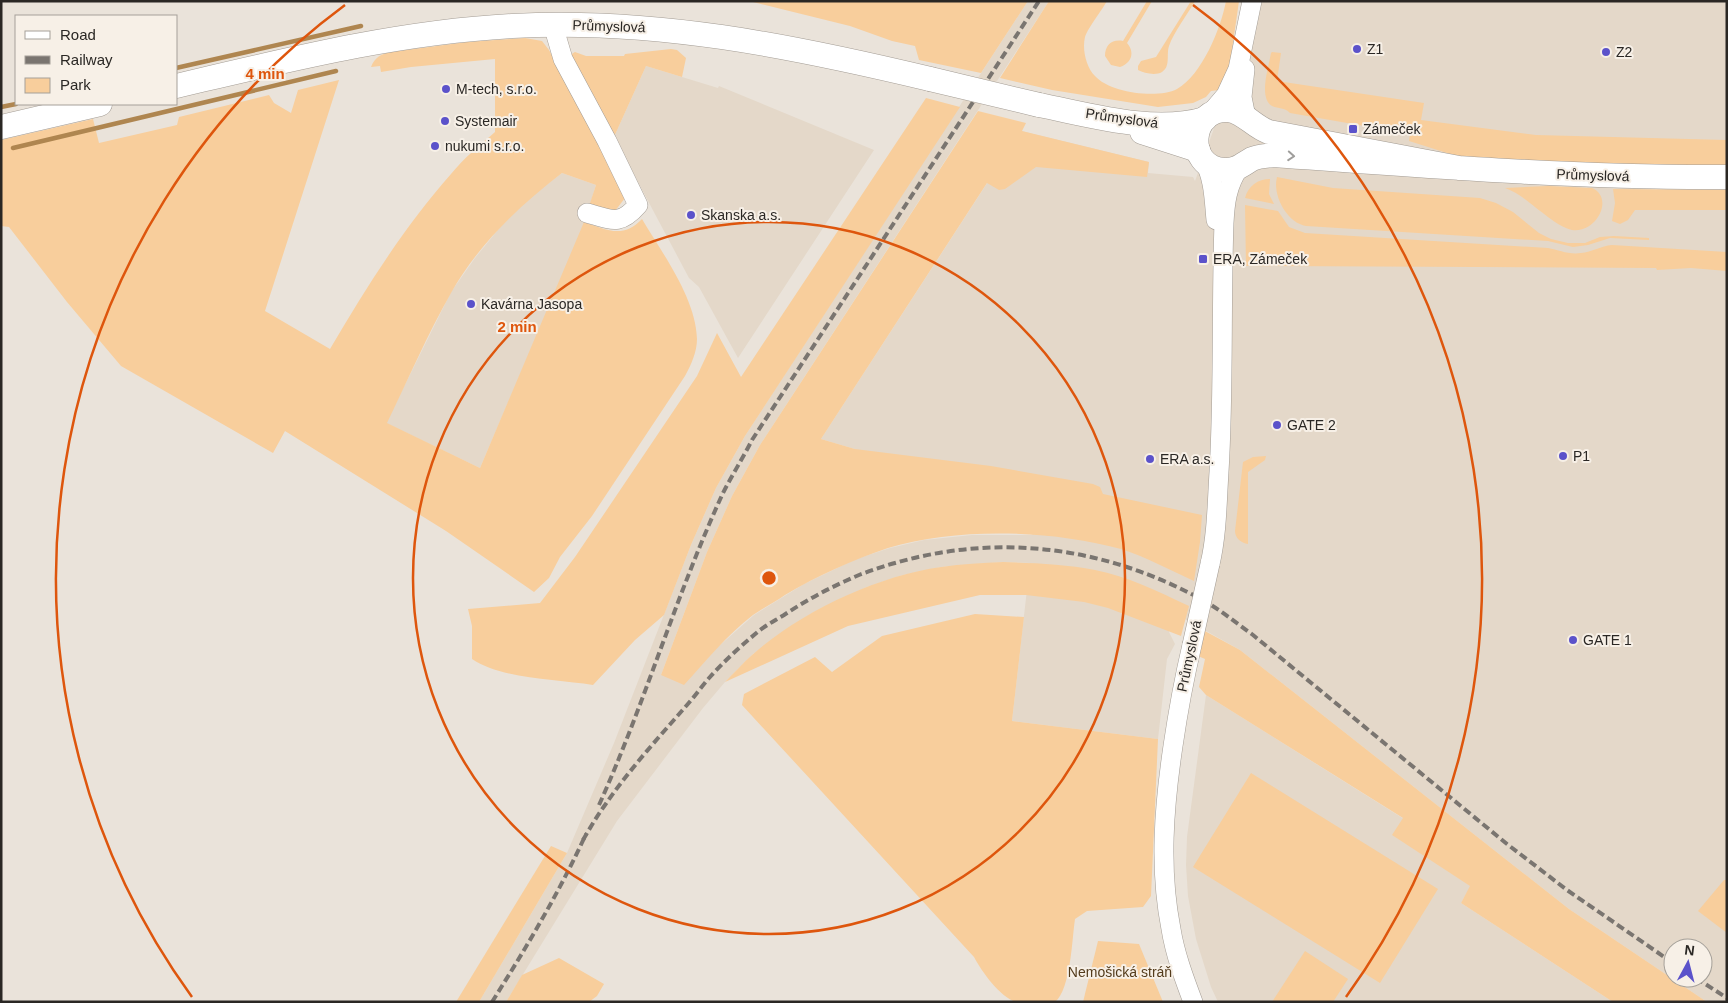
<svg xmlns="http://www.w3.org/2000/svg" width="1728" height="1003" font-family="Arial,sans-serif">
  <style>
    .built { fill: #e4d8c9; fill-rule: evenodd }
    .green { fill: #f8ce9c }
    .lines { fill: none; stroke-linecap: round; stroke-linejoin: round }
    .stream { stroke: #af8650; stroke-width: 4.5 }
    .minor-casing { stroke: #a39c94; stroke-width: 20 }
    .major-casing { stroke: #a39c94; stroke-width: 25 }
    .minor { stroke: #fff; stroke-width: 19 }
    .major { stroke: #fff; stroke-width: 24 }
    .rail { stroke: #7a7570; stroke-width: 4; stroke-dasharray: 8 4; stroke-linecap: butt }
    .minor-bridge-casing { stroke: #a39c94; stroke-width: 20; stroke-linecap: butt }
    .major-bridge-casing { stroke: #a39c94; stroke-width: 25; stroke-linecap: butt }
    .minor-bridge { stroke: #fff; stroke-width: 19 }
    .major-bridge { stroke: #fff; stroke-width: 24 }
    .oneway { stroke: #9f9e9c }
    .ring { fill: none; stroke: #de560d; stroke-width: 2.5 }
    .poi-dot { fill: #5b52ca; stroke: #f7f0e7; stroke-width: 2 }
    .labels { text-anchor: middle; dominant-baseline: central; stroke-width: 4; stroke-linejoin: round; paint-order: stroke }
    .street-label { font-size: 14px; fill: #2a2724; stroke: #f7f0e7 }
    .poi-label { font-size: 14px; fill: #2a2724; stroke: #f7f0e7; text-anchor: start }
    .park-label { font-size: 14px; fill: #543c1c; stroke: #f7f0e7 }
    .centre { fill: #de560d; stroke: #f7f0e7; stroke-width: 2.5 }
    .ring-label { font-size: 15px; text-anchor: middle; font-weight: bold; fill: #de560d; stroke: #f7f0e7; stroke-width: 4; stroke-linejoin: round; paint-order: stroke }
  </style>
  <rect width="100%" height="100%" fill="#eae3da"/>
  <!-- built -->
  <g class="built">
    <path d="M1028,1H1049L760,445L732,496L707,552L661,675L719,646L754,615L804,584L856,559L890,548L924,540L972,535H1033L855,449L821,439L1021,131L1149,162L1148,173L1193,177L1195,181L1260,1H1727V1002H1707L1569,909L1240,650L1176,614L1169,632L1175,644L1167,659L1158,739L1012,721L1030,563L1003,562L941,567L903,575L867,587L824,607L787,629L753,654L725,682L703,708L617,821L506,1002H479L567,853L614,743L691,545L716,488L745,436ZM1673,948H1703V978H1673Z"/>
    <path d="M646,66L718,88L719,86L874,150L738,358L699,287L689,278L614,137Z"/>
    <path d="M562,173L596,185L582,230L480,468L386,423L451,292L475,258L506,220L529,198Z"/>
    <path d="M1206,695L1404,819L1393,835L1471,886L1461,903L1613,1002H1218L1211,987L1196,939L1188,896L1186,865L1187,837Z"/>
  </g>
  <!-- green -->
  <g class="green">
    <path d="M749,1H1028L981,73L919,60L915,46L892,41L850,26Z"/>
    <path d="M1049,1H1107C1102,10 1088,28 1085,37C1082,49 1086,67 1095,76C1110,93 1158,99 1177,89C1202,75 1221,28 1226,1H1239L1229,71L1219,90L1211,91L1206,97L1193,103L1158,107L1052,90L1000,78Z"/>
    <path d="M1147,1H1152L1127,43C1135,52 1132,63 1120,67L1111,65L1105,56C1105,45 1112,39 1123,41Z"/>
    <path d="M1191,1H1195C1187,15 1174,32 1169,46C1166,55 1171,66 1162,72C1155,76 1144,73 1138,70V66L1141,61L1156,57Z"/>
    <path d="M525,38L542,41L549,50L623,189L625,198L615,211L589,206L596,185L562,173C519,206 478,245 451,293C427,335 408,380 387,423L480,468L584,222C607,230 623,239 642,219C662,253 696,298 697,339C697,352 691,365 685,376L592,516L560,557L549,578L534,592L446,531L285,431L273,453L121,366L67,302L9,227L1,226V140L93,119L99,143L177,125L179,117L269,95L274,103L291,113L298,90L339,80L265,311L330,349C366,288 404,227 451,174C464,158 480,145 495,132V59L411,67L381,72L380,66L371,67C375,57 381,54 391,52L467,42Z"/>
    <path d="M671,49L677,50L686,58L682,77L646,66L614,137L570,55L575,52L586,56H624L625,54Z"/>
    <path d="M1272,52L1281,53L1277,81L1424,103L1421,120L1536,135L1727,140V167H1662L1463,158L1409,141L1410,134L1290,113C1284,107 1279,109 1272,106C1258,98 1269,66 1271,53Z"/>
    <path d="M926,98L960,107L745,436L716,488L691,545L664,615L635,640L593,685C557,679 501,679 472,659V626L468,609L540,603L575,557L697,376L717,333L741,377Z"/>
    <path d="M978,111L1026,123L1022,131L1149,162L1147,177L1036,167L1005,189L999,190L987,183L821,439L855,449L991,466L1093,484L1100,487L1103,494L1202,515L1200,542L1194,581C1170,570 1146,557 1121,549C1050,530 959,527 888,548C852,560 817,576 785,595C775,602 763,608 753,615C727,635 706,661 684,685L661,675L707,552L732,496L760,445Z"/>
    <path d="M1277,177L1333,188L1480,198L1496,203L1513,212L1539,233L1551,239L1568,243H1585L1600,237L1614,236L1649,238V240L1610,238L1588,245L1573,247L1548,241L1306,226C1287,223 1272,195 1277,177Z"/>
    <path d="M1270,179L1269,194L1274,204L1245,198C1248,186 1258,179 1270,179Z"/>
    <path d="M1548,186L1592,188C1615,198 1596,234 1572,230C1557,227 1533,204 1519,195C1515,192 1510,190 1505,188Z"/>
    <path d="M1613,189L1727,190V210H1635L1628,220L1620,224L1612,221L1615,203Z"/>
    <path d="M1245,205L1278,211L1289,227L1305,233L1548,248C1559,250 1569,255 1581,253C1592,252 1601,246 1612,245L1727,252V271L1691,268L1657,270L1656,268L1246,266Z"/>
    <path d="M1266,456L1265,460L1248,472V544C1241,543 1235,538 1235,531L1243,462L1253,457Z"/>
    <path d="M1003,562C1033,563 1065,564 1095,570C1127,576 1159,592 1189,606L1181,636L1108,608L1084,602L1026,595H980L848,626L725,682C734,673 743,663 752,655C802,611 877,576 941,567C962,564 982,563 1003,562Z"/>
    <path d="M975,614L1024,617L1012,721L1158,739L1151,896L1143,907L1087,911L1075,919C1072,938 1071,989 1055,1002C1045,1002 1026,1003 1016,1002C1000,997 982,972 974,957L742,705L744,694L815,657L832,672L882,636Z"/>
    <path d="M1203,630L1240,650L1569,909L1707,1002H1613L1461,903L1470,886L1392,835L1403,818L1206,695L1199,687L1205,659L1198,656Z"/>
    <path d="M1251,773L1438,889L1380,983L1193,867Z"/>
    <path d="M551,846L567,853L479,1002H456Z"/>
    <path d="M1724,880H1727V933L1698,911Z"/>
    <path d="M1098,941L1139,944L1163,1002H1083Z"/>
    <path d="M1305,951L1348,979L1333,1002H1272Z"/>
    <path d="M559,958L604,984L597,996L589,1002H506L522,975Z"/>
  </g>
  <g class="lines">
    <!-- stream -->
    <g class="stream">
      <path d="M176,68L361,26"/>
      <path d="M1,107L16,104"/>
      <path d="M13,148L336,71"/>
    </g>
    <!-- minor casing -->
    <g class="minor-casing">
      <g id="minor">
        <path d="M553,25L563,59L607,141L638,205C620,226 612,220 587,213"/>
        <path d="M1245,69L1242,97L1246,117"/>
        <path d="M1209,115L1226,95L1238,69L1252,1"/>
        <path d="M1203,159C1214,177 1214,200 1216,220"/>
        <path d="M1210,564C1217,534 1217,503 1219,472C1224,390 1221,306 1224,223C1225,203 1227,185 1239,168"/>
        <path d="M1192,645C1184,679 1178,712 1173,746C1164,807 1159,868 1171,929C1175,954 1184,978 1193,1002"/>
      </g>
    </g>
    <!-- major casing -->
    <g class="major-casing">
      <g id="major">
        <path d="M176,86C287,60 398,32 512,26C654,18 792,46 930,79"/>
        <path d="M1039,105C1091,115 1153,134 1205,119"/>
        <path d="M1,127L100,104"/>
        <path d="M1142,132L1198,150"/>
        <path d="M1459,168L1269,132C1254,127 1244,112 1229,110C1189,107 1184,167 1224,170C1236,171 1243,164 1252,159C1259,156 1267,156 1274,155C1425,166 1576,178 1727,177"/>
      </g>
    </g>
    <!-- minor -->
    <use href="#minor" class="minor"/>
    <!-- major -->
    <use href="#major" class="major"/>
    <!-- rail -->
    <g class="rail">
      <path d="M599,805C645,703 676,595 723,493C732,475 743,458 752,440L1039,1"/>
      <path d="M583,840C590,828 597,816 605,805C629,770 659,737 687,705C695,696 702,686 710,677C725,660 743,644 760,630C768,624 776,620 784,615C808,599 833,586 859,575C974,531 1091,540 1199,598C1218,608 1235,622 1253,635L1507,844L1567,890L1673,963"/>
      <path d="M1696,978L1727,998"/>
      <path d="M492,1002C526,948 559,893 586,834"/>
    </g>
    <!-- minor-bridge casing -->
    <g class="minor-bridge-casing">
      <path id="minor-bridge" d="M1192,645L1210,564"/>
    </g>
    <!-- major-bridge casing -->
    <g class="major-bridge-casing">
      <path id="major-bridge" d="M930,79L1039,105"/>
    </g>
    <!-- minor-bridge -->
    <use href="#minor-bridge" class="minor-bridge"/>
    <!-- major-bridge -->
    <use href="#major-bridge" class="major-bridge"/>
  </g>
  <!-- one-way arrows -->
  <defs><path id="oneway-chevron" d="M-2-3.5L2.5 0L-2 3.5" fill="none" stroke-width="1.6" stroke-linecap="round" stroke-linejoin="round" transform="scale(1.25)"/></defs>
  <use class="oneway" href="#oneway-chevron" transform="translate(1291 156) rotate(4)"/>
  <!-- distance rings -->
  <g class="ring">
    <circle cx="769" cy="578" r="356"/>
    <path d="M192 997A713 713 0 0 1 345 5M1193 5A713 713 0 0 1 1346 997"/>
  </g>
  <!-- markers -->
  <g class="poi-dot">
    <circle cx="1357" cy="49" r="5"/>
    <circle cx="1606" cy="52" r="5"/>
    <circle cx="446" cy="89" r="5"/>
    <circle cx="445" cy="121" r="5"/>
    <rect x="1348" y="124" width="10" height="10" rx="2.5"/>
    <circle cx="435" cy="146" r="5"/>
    <circle cx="691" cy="215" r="5"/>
    <rect x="1198" y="254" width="10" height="10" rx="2.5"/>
    <circle cx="471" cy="304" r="5"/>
    <circle cx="1277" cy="425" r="5"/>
    <circle cx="1563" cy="456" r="5"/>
    <circle cx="1150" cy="459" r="5"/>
    <circle cx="1573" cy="640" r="5"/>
  </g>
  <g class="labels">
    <!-- street labels -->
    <g class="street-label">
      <text transform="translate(609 26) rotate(2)">Průmyslová</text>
      <text transform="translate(1122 118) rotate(8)">Průmyslová</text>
      <text transform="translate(1593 175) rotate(2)">Průmyslová</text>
      <text transform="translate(1189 656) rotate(-78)">Průmyslová</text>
    </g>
    <!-- poi labels -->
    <g class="poi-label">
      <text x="1367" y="49">Z1</text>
      <text x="1616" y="52">Z2</text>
      <text x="456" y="89">M-tech, s.r.o.</text>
      <text x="455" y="121">Systemair</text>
      <text x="1363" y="129">Zámeček</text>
      <text x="445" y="146">nukumi s.r.o.</text>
      <text x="701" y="215">Skanska a.s.</text>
      <text x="1213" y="259">ERA, Zámeček</text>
      <text x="481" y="304">Kavárna Jasopa</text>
      <text x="1287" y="425">GATE 2</text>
      <text x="1573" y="456">P1</text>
      <text x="1160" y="459">ERA a.s.</text>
      <text x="1583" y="640">GATE 1</text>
    </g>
    <!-- park labels -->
    <g class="park-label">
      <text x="1120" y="972">Nemošická stráň</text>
    </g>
  </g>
  <circle cx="769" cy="578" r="8" class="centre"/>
  <g class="ring-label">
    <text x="265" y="79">4 min</text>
    <text x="517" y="332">2 min</text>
  </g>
  <!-- border -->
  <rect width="1728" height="1003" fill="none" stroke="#2a2724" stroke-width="5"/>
  <!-- legend -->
  <rect x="15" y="15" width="162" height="90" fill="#f7f0e7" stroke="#a5a099"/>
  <rect x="25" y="31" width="25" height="8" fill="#ffffff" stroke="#a5a099"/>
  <text x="60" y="40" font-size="15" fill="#2a2724">Road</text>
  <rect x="25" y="56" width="25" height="8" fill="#7a7570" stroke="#a5a099"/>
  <text x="60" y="65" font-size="15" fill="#2a2724">Railway</text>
  <rect x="25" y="78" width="25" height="15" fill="#f8ce9c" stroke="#a5a099"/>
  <text x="60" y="90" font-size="15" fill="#2a2724">Park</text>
  <!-- north arrow -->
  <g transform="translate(1688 963) rotate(7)"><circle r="24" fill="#f7f0e7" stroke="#a5a099"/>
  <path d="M0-4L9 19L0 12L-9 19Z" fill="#5b52ca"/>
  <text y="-8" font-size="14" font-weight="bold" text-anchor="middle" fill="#2a2724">N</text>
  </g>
</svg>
